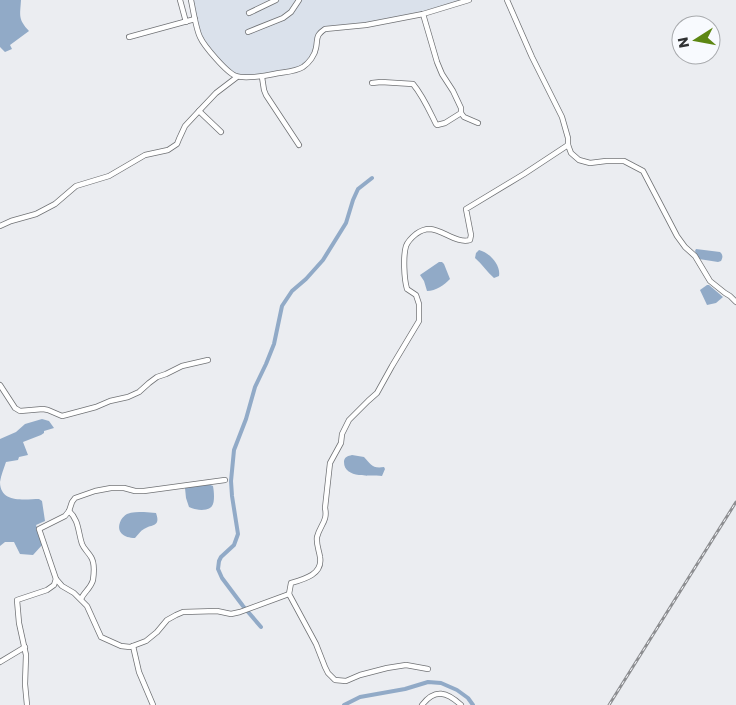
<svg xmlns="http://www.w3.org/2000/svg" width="736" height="705" font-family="Poppins,sans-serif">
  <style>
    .built { fill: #dae1eb }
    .water { fill: #91aac7 }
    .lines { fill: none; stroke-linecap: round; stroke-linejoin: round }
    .canal { stroke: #91aac7; stroke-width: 4 }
    .minor-casing { stroke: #707275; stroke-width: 6 }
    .minor { stroke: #fff; stroke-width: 4.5 }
    .rail-casing { stroke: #8d8e91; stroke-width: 3 }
    .rail { stroke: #f8fafe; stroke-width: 1; stroke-dasharray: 4; stroke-linecap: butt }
  </style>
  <rect width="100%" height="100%" fill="#ebedf1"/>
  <!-- built -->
  <path class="built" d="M192,0H466L430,10L366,24L320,32L316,51L303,67L264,76H235L225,69L200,36Z"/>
  <!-- water -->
  <g class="water">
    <path d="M0,0H21C20,16 18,19 29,31L10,45L12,49L5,52L0,47Z"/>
    <path d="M696,249L720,252C723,255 723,257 721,261L718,262L699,259L695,251Z"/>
    <path d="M479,250C490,253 501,265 499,276L494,278C487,272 482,264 475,258L476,253Z"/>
    <path d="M439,262H442L444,264L450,279C444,285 436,291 427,291L424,281L420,275Z"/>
    <path d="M707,285H709L723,297L716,303L707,305L700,290Z"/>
    <path d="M42,419L49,421L54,428L44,431V433L41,435L23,442L28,455L19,457L18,460L6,462C4,468 1,475 0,482C0,504 26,499 39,499L42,501L45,521L36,525L43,544L33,555L20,554L14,542H5L0,546V439L16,432L25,424Z"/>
    <path d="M352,455L364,457C371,464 372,469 384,467L385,469L382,476C371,475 344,479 344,462C344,457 348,456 352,455Z"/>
    <path d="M208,484L213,486C214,491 215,502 212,506C208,512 194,510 189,507L186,498L185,488L187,487Z"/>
    <path d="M144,512L156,513C161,527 152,524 144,529C140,531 138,535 135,538C124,538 115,532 121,520C123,517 124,516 127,514C132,512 138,512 144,512Z"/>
  </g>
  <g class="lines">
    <!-- canal -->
    <g class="canal">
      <path d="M261,627L243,606L222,578L218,569L219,561L221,557L234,545L238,534L232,496L231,481L234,450L246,419L255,387L266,364L274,344L282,306L292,291L306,279L323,260L346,223L353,200L358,189L372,178"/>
      <path d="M344,705L360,697L405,689L428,682L441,683L457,690L468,698L473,705"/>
    </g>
    <!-- minor casing -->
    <g class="minor-casing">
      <g id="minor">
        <path d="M180,0L186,22"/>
        <path d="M191,0C193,9 196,29 200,37C204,46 227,73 236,76C244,79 265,76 274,74C283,72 295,72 303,67C309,63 315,55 316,48C318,38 315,36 325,29L366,25L423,14L469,0"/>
        <path d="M507,0L532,57L562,117L568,138V145L571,153L579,160L590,163L606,161H624L643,171L677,236L685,247L695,256L710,281L725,293L730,296L736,302"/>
        <path d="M249,13L276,0"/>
        <path d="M423,14L437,62L442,74L453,91L461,108V113L464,117L478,123"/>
        <path d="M248,32L283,18L291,12L299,0"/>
        <path d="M129,37L195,19"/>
        <path d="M262,77L264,90L266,95L299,145"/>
        <path d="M372,83L381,82L413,84C423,96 429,110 436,124L437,125L445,123L461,113"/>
        <path d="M199,111L221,132"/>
        <path d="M0,226L11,221L36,214L55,204L76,186L109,176L145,155L168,150L177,144L179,139L185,126L199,111L216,93L237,77"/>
        <path d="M0,385L15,408L20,411L43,409L48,410L62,416L66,415L96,407L110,401L128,397L139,392L149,383L157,377L166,374L182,366L208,360"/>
        <path d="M69,511C79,520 78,532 82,544C84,549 88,552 91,557C95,563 94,573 93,580C91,588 84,592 81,599"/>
        <path d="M56,579L62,586L74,593L87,606L101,637L121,646L130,647L146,641L157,632L167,620L176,615L183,612L217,611L231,614L240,612L289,594"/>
        <path d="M133,646L139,672L153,705"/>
        <path d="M0,662L25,647"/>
        <path d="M428,669L406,665L387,668L360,675L346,681L335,680L328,673L325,667L316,644L289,594L291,583C305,579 323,574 320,557C319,550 316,544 317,537C320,525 328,521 325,508L330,463L341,443L342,434L349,420L368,401L377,393L392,366L419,321V304L416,295L407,289C404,279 403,256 406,246C408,241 411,238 416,234C420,231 425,229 430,229C443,230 457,244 470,240L471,235L466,209L524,174L568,145"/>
        <path d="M27,705L25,684L26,655L19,623L17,600L47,590L54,585L56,579L39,529L65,516L69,511L72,502L75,498L95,491L111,488H124L135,491H144L225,480"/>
        <path d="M422,705C435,688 447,692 461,705"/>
      </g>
    </g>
    <!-- minor -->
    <use href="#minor" class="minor"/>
    <!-- rail casing -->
    <g class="rail-casing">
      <path id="rail" d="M609,705L736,502"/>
    </g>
    <!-- rail -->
    <use href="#rail" class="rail"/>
  </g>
  <!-- north arrow -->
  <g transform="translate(696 40) rotate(259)"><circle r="24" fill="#f8fafe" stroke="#a8aaad"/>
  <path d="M0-4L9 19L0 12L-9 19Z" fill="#5d8713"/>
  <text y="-8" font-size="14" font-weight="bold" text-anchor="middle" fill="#303133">N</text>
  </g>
</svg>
